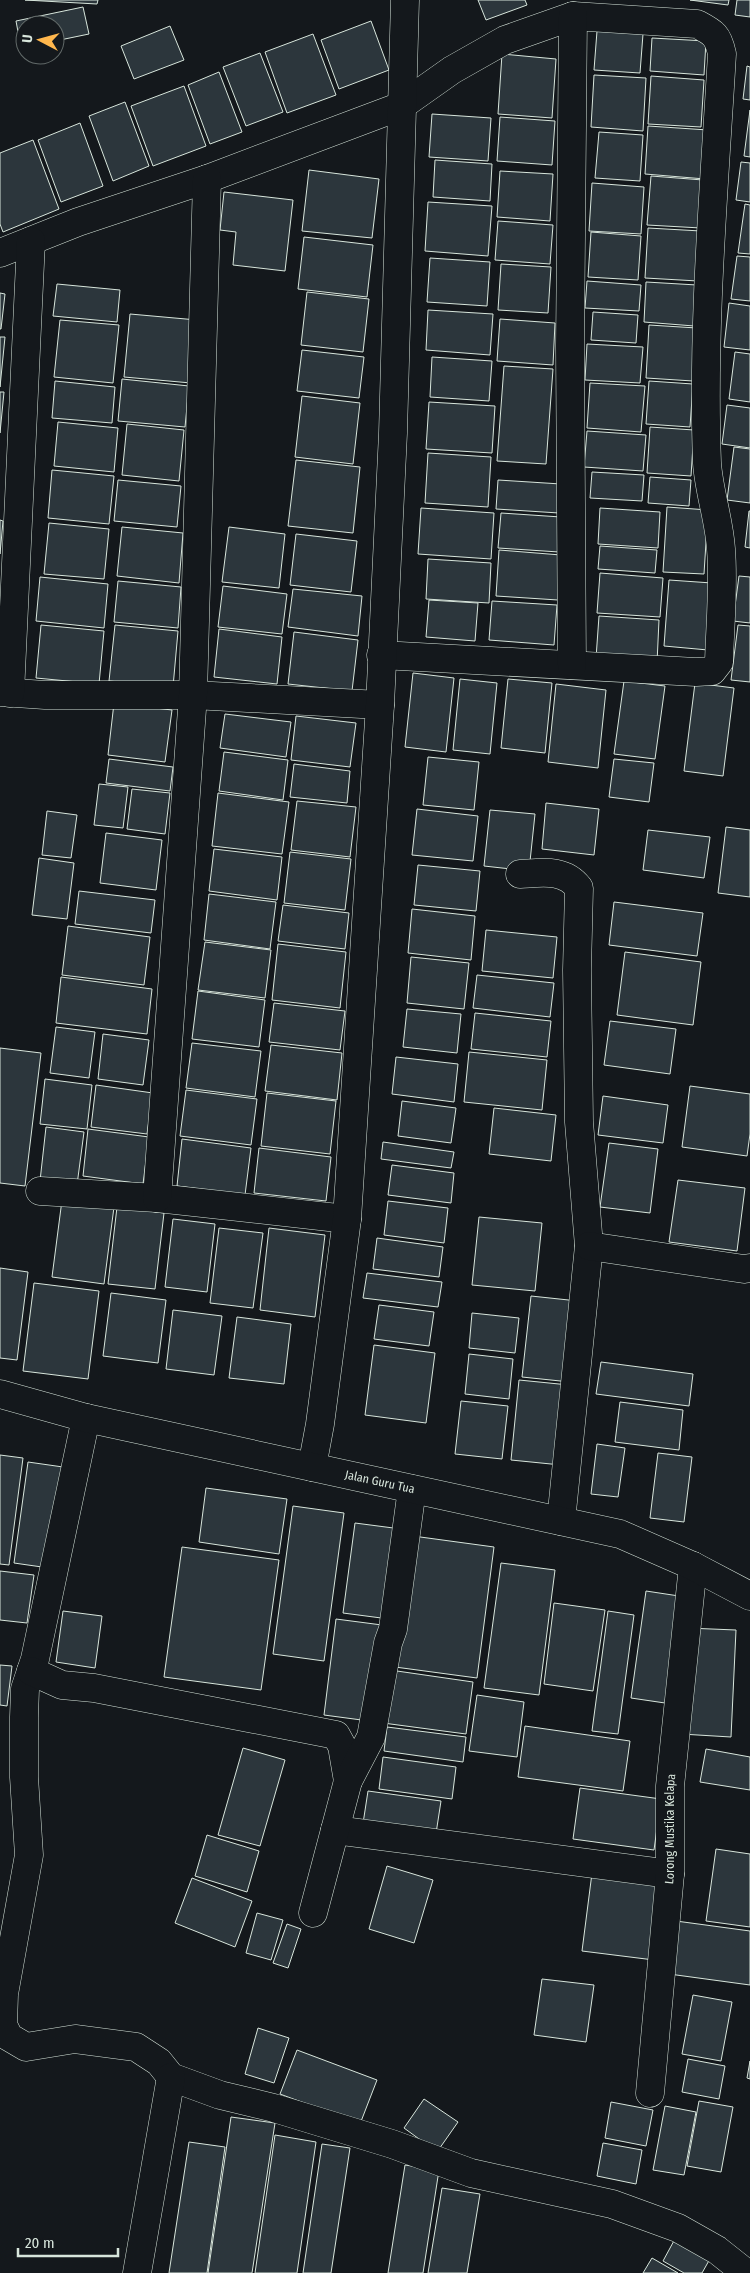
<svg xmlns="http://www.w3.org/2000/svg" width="750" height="2273" font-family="'Fira Sans Condensed',sans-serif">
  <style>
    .building { fill: #2c363c; stroke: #d8e6dc }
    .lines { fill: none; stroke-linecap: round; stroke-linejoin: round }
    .minor-casing { stroke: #d8e6dc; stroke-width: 29 }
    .secondary-casing { stroke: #d8e6dc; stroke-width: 29 }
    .minor { stroke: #14181c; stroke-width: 28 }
    .secondary { stroke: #14181c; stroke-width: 28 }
    .labels { text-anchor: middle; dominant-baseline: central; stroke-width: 4; stroke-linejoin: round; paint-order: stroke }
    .street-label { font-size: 12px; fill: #d8e6dc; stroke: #14181c }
  </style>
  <rect width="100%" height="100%" fill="#14181c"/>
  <!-- building -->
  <g class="building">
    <path d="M25,0H98L97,4Z"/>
    <path d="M478,0H525L527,5L486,20Z"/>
    <path d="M690,0H729L728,5Z"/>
    <path d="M737,0H750V17L735,15Z"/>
    <path d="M83,7L89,34L55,41V25H25V47L21,48L16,21Z"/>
    <path d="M371,21L389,70L339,89L321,40Z"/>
    <path d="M170,26L184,60L134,79L121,46Z"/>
    <path d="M597,31L643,34L640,73L594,70Z"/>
    <path d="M313,34L336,95L287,113L265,52Z"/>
    <path d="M652,38L706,41L704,75L650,71Z"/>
    <path d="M260,53L283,112L246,126L223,67Z"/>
    <path d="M502,54L556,59L552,118L498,114Z"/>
    <path d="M747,66L750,67V100L743,99Z"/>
    <path d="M219,72L242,132L210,144L188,85Z"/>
    <path d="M594,75L646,78L643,131L591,127Z"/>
    <path d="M651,76L704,80L701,127L648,124Z"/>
    <path d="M184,86L206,146L153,166L131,106Z"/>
    <path d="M125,102L149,166L113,181L89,116Z"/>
    <path d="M750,110V157L744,156Z"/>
    <path d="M432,114L491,118L488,161L429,157Z"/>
    <path d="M500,117L555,121L552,165L497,161Z"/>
    <path d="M80,123L103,186L61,202L38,140Z"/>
    <path d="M648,126L708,130L705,179L645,174Z"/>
    <path d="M599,132L643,135L640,181L595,178Z"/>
    <path d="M33,140L59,209L3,232L0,224V153Z"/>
    <path d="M435,160L492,164L490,201L433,197Z"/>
    <path d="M741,162L750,163V202L736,200Z"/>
    <path d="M309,170L379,179L372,238L302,231Z"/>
    <path d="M500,171L553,174L550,221L497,217Z"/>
    <path d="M651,176L703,180L701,228L647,225Z"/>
    <path d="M592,183L644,187L641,234L589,231Z"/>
    <path d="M224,192L293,200L285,271L233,265L236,232L220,230Z"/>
    <path d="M428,202L492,206L488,256L425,251Z"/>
    <path d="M745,204L750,205V254L738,253Z"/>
    <path d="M498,221L553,225L550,264L495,260Z"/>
    <path d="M648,228L701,231L698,281L645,278Z"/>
    <path d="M591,232L641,236L638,280L588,277Z"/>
    <path d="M304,237L373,245L367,297L298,289Z"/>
    <path d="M737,256L750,257V301L731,299Z"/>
    <path d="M430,258L490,262L487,306L427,302Z"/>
    <path d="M501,264L551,267L548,313L498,310Z"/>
    <path d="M587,281L641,285L639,311L585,308Z"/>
    <path d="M646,282L697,285L694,326L644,322Z"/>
    <path d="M57,284L120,290L117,322L53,316Z"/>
    <path d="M307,292L369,299L363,352L301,345Z"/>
    <path d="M0,293L5,294L1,329H0Z"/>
    <path d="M729,303L750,306V350L724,347Z"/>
    <path d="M428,310L493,314L490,355L426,350Z"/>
    <path d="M593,312L638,315L636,343L591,340Z"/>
    <path d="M130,314L197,320L191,383L124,377Z"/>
    <path d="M500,319L555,323L553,365L497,361Z"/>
    <path d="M60,320L119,325L113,383L54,377Z"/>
    <path d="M649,325L697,328L693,381L646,378Z"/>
    <path d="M0,337H5L0,387Z"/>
    <path d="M587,344L643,347L640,383L585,380Z"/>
    <path d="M302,350L364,357L359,398L297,391Z"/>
    <path d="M735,352L750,354V402L729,399Z"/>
    <path d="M432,357L492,361L489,401L430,397Z"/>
    <path d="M504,366L553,369L546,464L497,461Z"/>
    <path d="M122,379L189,386L185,427L118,421Z"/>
    <path d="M55,381L115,387L112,423L52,418Z"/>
    <path d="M649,381L693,384L690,427L646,424Z"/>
    <path d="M590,383L645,386L641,432L587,428Z"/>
    <path d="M0,392H4L0,433Z"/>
    <path d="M302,396L360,403L353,464L295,457Z"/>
    <path d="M429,402L495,406L492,453L426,449Z"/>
    <path d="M727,405L750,408V448L722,444Z"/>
    <path d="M58,422L118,428L114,472L54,466Z"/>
    <path d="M127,424L184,430L179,481L122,475Z"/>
    <path d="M650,427L694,430L691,476L647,473Z"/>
    <path d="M587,431L646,435L643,471L584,467Z"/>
    <path d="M734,447L750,449V503L727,500Z"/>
    <path d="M428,453L491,457L488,507L425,503Z"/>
    <path d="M296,460L360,467L353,533L288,526Z"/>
    <path d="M52,470L114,476L109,524L48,518Z"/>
    <path d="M592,472L644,475L642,501L590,498Z"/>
    <path d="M650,477L691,480L689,506L648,503Z"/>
    <path d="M118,480L181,486L177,527L114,521Z"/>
    <path d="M498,480L561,484L559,513L496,509Z"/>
    <path d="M667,507L708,510L704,574L663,572Z"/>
    <path d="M421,508L494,513L491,559L418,554Z"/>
    <path d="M600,508L660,512L658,548L598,544Z"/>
    <path d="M749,511H750V548L745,547Z"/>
    <path d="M501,513L561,517L559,552L498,548Z"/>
    <path d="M0,520L3,521L0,554Z"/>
    <path d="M49,523L109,529L104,579L44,574Z"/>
    <path d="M122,527L183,533L179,583L117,576Z"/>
    <path d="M229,527L285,534L279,588L222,582Z"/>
    <path d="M296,534L357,541L351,592L290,585Z"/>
    <path d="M600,546L657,550L655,573L598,569Z"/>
    <path d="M499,550L561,555L558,600L496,596Z"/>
    <path d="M428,559L491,563L489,603L426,599Z"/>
    <path d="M600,573L663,578L660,617L597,613Z"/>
    <path d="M739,576L750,577V623L733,621Z"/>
    <path d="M40,577L108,584L104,628L36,621Z"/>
    <path d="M669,580L712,583L708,650L664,646Z"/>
    <path d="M118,581L181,587L178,628L114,622Z"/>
    <path d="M223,586L287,594L282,634L218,627Z"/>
    <path d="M293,589L362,596L358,636L288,627Z"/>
    <path d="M429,600L478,603L475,641L426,637Z"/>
    <path d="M492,601L557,605L554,645L489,640Z"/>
    <path d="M599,616L659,620L657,663L596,658Z"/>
    <path d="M41,625L104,631L99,684L36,678Z"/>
    <path d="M115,625L178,631L173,687L109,681Z"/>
    <path d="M738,625L750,626V682L731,680Z"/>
    <path d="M219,629L282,637L277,684L214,677Z"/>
    <path d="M294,632L358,640L352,691L288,684Z"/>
    <path d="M413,673L454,678L446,752L405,747Z"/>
    <path d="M460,679L497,683L490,754L453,750Z"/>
    <path d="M508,679L552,683L545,753L501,748Z"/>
    <path d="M624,681L665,686L655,759L614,754Z"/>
    <path d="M695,683L734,688L723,776L684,771Z"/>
    <path d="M556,684L606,690L598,768L548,762Z"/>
    <path d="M114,703L172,710L165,762L108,755Z"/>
    <path d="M225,714L291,722L286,757L220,748Z"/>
    <path d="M296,716L356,723L350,767L291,760Z"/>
    <path d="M224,752L288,760L283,800L219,791Z"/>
    <path d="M428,757L479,762L474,810L423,805Z"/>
    <path d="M109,759L173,767L170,791L106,783Z"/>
    <path d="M614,759L654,763L649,802L609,797Z"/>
    <path d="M294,764L350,771L347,803L290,797Z"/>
    <path d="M99,784L128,787L123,828L94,825Z"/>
    <path d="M132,789L170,793L165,834L127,829Z"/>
    <path d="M218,793L289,802L282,854L212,846Z"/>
    <path d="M297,801L356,807L350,857L291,850Z"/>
    <path d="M546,803L599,809L594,855L542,849Z"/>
    <path d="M417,809L478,816L473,861L412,855Z"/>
    <path d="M490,810L535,814L529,871L484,866Z"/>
    <path d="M47,811L77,815L71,858L42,855Z"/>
    <path d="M726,827L750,830V897L718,893Z"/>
    <path d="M648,830L710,837L704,878L643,870Z"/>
    <path d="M106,833L162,840L156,890L100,883Z"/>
    <path d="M214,849L282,857L277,900L209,891Z"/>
    <path d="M290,852L351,859L345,910L284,903Z"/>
    <path d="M39,858L74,863L67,919L32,915Z"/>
    <path d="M418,865L480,871L476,911L414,905Z"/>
    <path d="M79,891L155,900L151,933L75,924Z"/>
    <path d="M209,894L276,902L270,949L204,940Z"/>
    <path d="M614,902L703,913L697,956L609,945Z"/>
    <path d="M283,905L349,913L345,949L278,941Z"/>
    <path d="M412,909L475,916L471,960L408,953Z"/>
    <path d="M68,926L150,937L144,985L62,975Z"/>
    <path d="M486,930L557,937L553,978L482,971Z"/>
    <path d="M205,942L271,950L265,998L198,990Z"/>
    <path d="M278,944L346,952L340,1008L272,1000Z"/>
    <path d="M625,952L701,962L693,1025L617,1015Z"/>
    <path d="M411,957L469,963L464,1009L407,1003Z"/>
    <path d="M477,975L554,983L550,1017L473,1008Z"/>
    <path d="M61,977L152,989L147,1034L56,1023Z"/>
    <path d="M198,991L265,1000L259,1047L192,1039Z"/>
    <path d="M274,1003L345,1011L340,1050L269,1042Z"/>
    <path d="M407,1009L461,1014L457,1053L403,1047Z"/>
    <path d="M475,1013L551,1021L547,1057L471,1049Z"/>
    <path d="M610,1021L676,1029L670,1074L604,1065Z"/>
    <path d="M56,1027L95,1032L89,1078L50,1073Z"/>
    <path d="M103,1034L149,1040L143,1085L98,1079Z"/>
    <path d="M192,1043L261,1051L255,1097L186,1088Z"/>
    <path d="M271,1045L342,1053L337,1100L265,1091Z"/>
    <path d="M0,1048L41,1053L25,1186L0,1183Z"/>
    <path d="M469,1052L547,1060L542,1110L464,1102Z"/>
    <path d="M396,1057L458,1064L454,1102L392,1094Z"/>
    <path d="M45,1079L92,1085L87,1129L40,1124Z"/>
    <path d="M96,1085L153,1093L147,1134L91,1127Z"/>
    <path d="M690,1086L750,1094V1134L747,1156L682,1147Z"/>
    <path d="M186,1090L257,1099L251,1145L180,1136Z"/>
    <path d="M267,1093L336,1101L330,1154L261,1146Z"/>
    <path d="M603,1096L668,1105L663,1143L598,1135Z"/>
    <path d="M402,1101L456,1108L451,1143L398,1136Z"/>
    <path d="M494,1108L556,1115L551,1161L489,1154Z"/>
    <path d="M46,1127L84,1132L77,1185L40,1181Z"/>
    <path d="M88,1129L149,1137L143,1184L83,1176Z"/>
    <path d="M182,1139L251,1148L245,1195L177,1186Z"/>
    <path d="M383,1142L454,1152L451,1168L381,1159Z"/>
    <path d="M609,1143L658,1149L650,1213L600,1207Z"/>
    <path d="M259,1148L331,1157L326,1201L254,1193Z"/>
    <path d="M392,1165L454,1173L451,1203L388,1195Z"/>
    <path d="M678,1180L745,1188L737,1251L669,1242Z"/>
    <path d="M62,1200L114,1207L104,1284L52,1277Z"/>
    <path d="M388,1201L448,1208L444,1243L384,1235Z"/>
    <path d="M117,1207L164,1213L155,1289L108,1284Z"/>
    <path d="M479,1217L542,1223L535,1291L472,1285Z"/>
    <path d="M173,1219L215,1224L207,1292L165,1287Z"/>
    <path d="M219,1228L263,1233L253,1308L210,1303Z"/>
    <path d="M269,1228L325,1235L315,1317L260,1310Z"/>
    <path d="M377,1238L443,1247L439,1277L373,1269Z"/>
    <path d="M0,1268L28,1272L17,1360L0,1358Z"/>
    <path d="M367,1273L442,1282L438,1307L363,1298Z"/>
    <path d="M34,1283L99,1291L88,1379L23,1371Z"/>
    <path d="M111,1293L166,1300L158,1363L103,1356Z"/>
    <path d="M531,1296L578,1301L570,1382L522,1377Z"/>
    <path d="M379,1305L434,1312L429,1346L374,1339Z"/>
    <path d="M173,1310L222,1316L214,1375L166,1369Z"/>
    <path d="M472,1313L519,1318L515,1353L469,1348Z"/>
    <path d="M237,1317L291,1324L284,1384L229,1378Z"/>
    <path d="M374,1345L435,1353L426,1423L365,1415Z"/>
    <path d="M469,1354L513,1359L509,1399L465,1394Z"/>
    <path d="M601,1362L693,1374L689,1406L596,1394Z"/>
    <path d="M519,1380L569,1385L561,1465L511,1460Z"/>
    <path d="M461,1401L508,1406L502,1459L455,1454Z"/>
    <path d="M620,1402L683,1410L679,1450L615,1442Z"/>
    <path d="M597,1444L625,1448L618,1497L591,1494Z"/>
    <path d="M658,1453L692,1457L684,1522L650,1518Z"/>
    <path d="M0,1455L23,1458L9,1565L0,1564Z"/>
    <path d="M28,1462L63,1467L49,1568L14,1563Z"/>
    <path d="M206,1488L287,1499L279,1554L199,1542Z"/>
    <path d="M293,1506L344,1513L324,1661L273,1654Z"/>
    <path d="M355,1523L401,1529L389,1619L343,1613Z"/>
    <path d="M413,1536L494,1547L477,1678L395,1667Z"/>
    <path d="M182,1547L279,1560L261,1690L164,1677Z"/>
    <path d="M501,1563L555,1570L539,1695L484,1688Z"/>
    <path d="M0,1571L34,1575L27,1623L0,1620Z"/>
    <path d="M646,1591L679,1596L665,1703L631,1698Z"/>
    <path d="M554,1603L605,1610L593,1691L544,1684Z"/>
    <path d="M63,1611L102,1616L95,1668L56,1662Z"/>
    <path d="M608,1611L634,1615L618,1734L592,1731Z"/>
    <path d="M336,1619L382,1625L369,1721L324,1715Z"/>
    <path d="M687,1628L736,1630L731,1737L681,1734Z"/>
    <path d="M0,1665L12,1666L7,1706L0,1705Z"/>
    <path d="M390,1670L473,1682L466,1734L383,1723Z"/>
    <path d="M477,1695L524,1702L517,1757L469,1751Z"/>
    <path d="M525,1726L630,1741L623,1791L518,1777Z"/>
    <path d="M387,1727L466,1737L463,1762L384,1751Z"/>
    <path d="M243,1748L285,1760L260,1846L218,1835Z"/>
    <path d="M706,1749L750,1757V1790L700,1782Z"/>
    <path d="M383,1757L456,1767L452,1799L379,1789Z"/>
    <path d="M580,1788L661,1799L654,1850L573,1839Z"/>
    <path d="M368,1791L441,1801L435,1840L362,1830Z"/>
    <path d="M207,1835L259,1851L247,1892L195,1876Z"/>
    <path d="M716,1849L750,1854V1927L706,1921Z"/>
    <path d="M387,1866L433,1880L414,1943L369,1929Z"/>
    <path d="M592,1873L664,1883L654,1960L582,1951Z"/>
    <path d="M192,1878L252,1901L235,1947L175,1923Z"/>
    <path d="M257,1913L283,1920L271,1960L246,1953Z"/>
    <path d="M676,1921L750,1931V1985L669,1974Z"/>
    <path d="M287,1924L301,1929L288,1968L273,1963Z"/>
    <path d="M542,1979L594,1985L586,2042L534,2035Z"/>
    <path d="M693,1995L732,2002L721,2061L682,2054Z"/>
    <path d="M258,2028L289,2038L274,2083L245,2074Z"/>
    <path d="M297,2050L377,2080L360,2124L280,2094Z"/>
    <path d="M688,2059L725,2066L719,2099L682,2092Z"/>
    <path d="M750,2061V2079L747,2078Z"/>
    <path d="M424,2099L458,2122L437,2152L404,2128Z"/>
    <path d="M699,2101L733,2107L721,2172L687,2166Z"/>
    <path d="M611,2102L653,2110L646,2146L605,2138Z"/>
    <path d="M665,2106L696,2112L684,2175L653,2170Z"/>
    <path d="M231,2117L275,2123L252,2273H208Z"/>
    <path d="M275,2135L316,2142L297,2273H255Z"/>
    <path d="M189,2142L225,2147L207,2273H169Z"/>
    <path d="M603,2143L642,2150L636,2184L597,2176Z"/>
    <path d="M322,2144L350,2148L331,2273H303Z"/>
    <path d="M405,2165L439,2170L423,2273H388Z"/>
    <path d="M442,2188L480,2194L467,2273H428Z"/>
    <path d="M676,2237L711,2257L702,2273H684L663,2261Z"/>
    <path d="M652,2258L678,2273H643Z"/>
  </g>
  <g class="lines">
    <!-- minor casing -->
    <g class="minor-casing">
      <g id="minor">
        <path d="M0,253L78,222L207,179L401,106L452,70L505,40L573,16L697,24C714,33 718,35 722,54C714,190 702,326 707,463C709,492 719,519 721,549C724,586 720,625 719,662L712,671L696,672L381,655"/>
        <path d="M572,665L570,346L573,16"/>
        <path d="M0,692L45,695H193L380,705"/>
        <path d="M10,693L31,241"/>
        <path d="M520,874C541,873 564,868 579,888L577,970L579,1122L589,1246L561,1521"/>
        <path d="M40,1191L157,1198L347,1219"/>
        <path d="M157,1198L193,695L207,179"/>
        <path d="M589,1246L744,1269L750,1268"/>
        <path d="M86,1418L35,1659L25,1689L24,1717V1777L29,1855L4,1994L3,2025L9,2037L26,2047L75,2039L136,2047L159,2062L171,2077L220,2095L274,2108L392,2144L471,2173L612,2204L678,2228L717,2250L746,2273"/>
        <path d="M312,1467L320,1424L347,1219L380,705L393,433L405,0"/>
        <path d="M31,1671L62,1685L94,1688L336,1735L342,1746L348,1781"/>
        <path d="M335,1830L670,1874"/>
        <path d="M313,1913L348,1781L371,1737L388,1643L393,1629L412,1489"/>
        <path id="s1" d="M650,2093L670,1874V1786L693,1566"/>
        <path d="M137,2273L171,2077"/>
      </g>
    </g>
    <!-- secondary casing -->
    <g class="secondary-casing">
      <g id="secondary">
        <path id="s2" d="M0,1394L86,1418L620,1534L693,1566L750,1596"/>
      </g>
    </g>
    <!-- minor -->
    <use href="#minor" class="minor"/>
    <!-- secondary -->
    <use href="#secondary" class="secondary"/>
  </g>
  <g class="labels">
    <!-- street labels -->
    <g class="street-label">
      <text stroke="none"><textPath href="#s2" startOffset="390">Jalan Guru Tua</textPath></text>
      <text stroke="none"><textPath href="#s1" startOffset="265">Lorong Mustika Kelapa</textPath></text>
    </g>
  </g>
  <!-- north arrow -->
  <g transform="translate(40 40) rotate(276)"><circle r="24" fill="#14181c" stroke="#626a69"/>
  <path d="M0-4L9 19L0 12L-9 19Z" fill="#ffb74d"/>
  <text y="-8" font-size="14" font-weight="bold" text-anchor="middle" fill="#d8e6dc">U</text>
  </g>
  <!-- scale -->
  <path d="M18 2248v8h100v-8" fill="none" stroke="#d8e6dc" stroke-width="2.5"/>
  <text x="25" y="2248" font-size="15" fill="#d8e6dc" stroke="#14181c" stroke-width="4" paint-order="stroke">20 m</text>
</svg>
